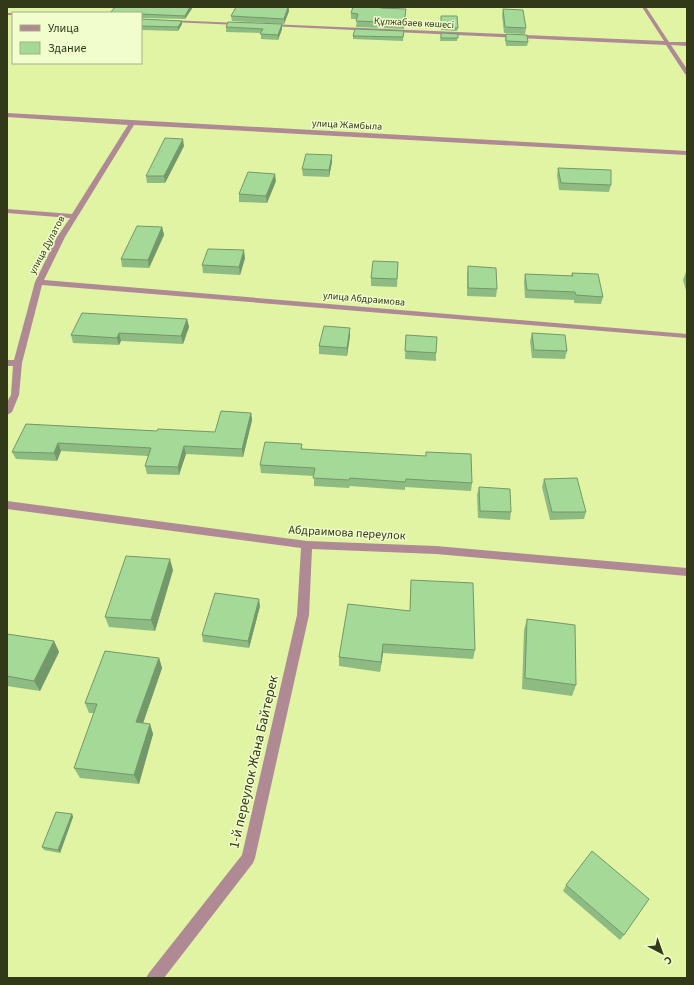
<svg xmlns="http://www.w3.org/2000/svg" width="694" height="985" font-family="'Source Sans 3',sans-serif">
  <style>
    .lines { fill: none; stroke-linecap: round; stroke-linejoin: round }
    .minor { fill: #af8994; fill-rule: evenodd }
    .wall { fill: #8dbb82 }
    .shaded-wall { fill: #73986a }
    .building { fill: #a4d997; stroke: #73986a }
    .labels { text-anchor: middle; dominant-baseline: central; stroke-width: 3; stroke-linejoin: round; paint-order: stroke }
    .far-street-label { font-size: 10px; fill: #323918; stroke: #f1fdcd }
    .street-label { font-size: 12px; fill: #323918; stroke: #f1fdcd }
    .near-street-label { font-size: 14px; fill: #323918; stroke: #f1fdcd }
  </style>
  <rect width="100%" height="100%" fill="#e0f4a3"/>
  <g class="lines">
    <!-- minor -->
    <g class="minor">
      <path d="M642,7H646L669,42H687V46L671,45L687,69V75L685,74L666,45L269,26L267,25L269,24L664,41Z"/>
      <path d="M7,13H15H13V15H7Z"/>
      <path d="M168,20L239,23L241,24L239,25L170,22Z"/>
      <path d="M7,113L687,151V155L134,125L65,237L44,280L687,334V338L42,285L22,363L19,395L12,412L7,415V402L11,395L13,366H7V360H14L35,282L57,237L70,218L7,213V209L72,214L128,125L7,117Z"/>
      <path d="M7,501L307,541L436,546L687,568V576L436,554L312,549L309,615L255,858L253,863L164,978H146L149,973L242,855L297,615L301,548L7,509Z"/>
    </g>
  </g>
  <!-- wall -->
  <g class="wall">
    <path d="M115,7H193L185,19L141,18V13Z"/>
    <path d="M236,7H289V11L284,24L232,21L231,16Z"/>
    <path d="M381,8L406,9L404,29L356,27L357,19H351V13Z"/>
    <path d="M503,9L526,28L525,34L504,33L502,15Z"/>
    <path d="M441,16L458,28L457,31L441,30Z"/>
    <path d="M141,19L182,21V24L178,31L141,30Z"/>
    <path d="M282,24V29L278,40L261,39V33L226,32V27Z"/>
    <path d="M404,31L403,41L353,39V36Z"/>
    <path d="M441,33L458,34L457,41H440Z"/>
    <path d="M506,34L528,42L527,46H506L505,39Z"/>
    <path d="M184,146L165,183H147L146,176Z"/>
    <path d="M332,155V162L329,177L303,176L302,169Z"/>
    <path d="M558,168L611,185L609,192L559,190L557,175Z"/>
    <path d="M276,181L267,203L239,202V194Z"/>
    <path d="M162,227L164,235L149,268L122,267L121,259Z"/>
    <path d="M245,258L240,275L203,273L202,265Z"/>
    <path d="M398,262L397,287L371,286V278Z"/>
    <path d="M468,266L497,289L496,297L467,296V274Z"/>
    <path d="M686,272H687V294L683,280Z"/>
    <path d="M572,273L603,297L601,304L574,303V300L525,298L524,282L525,274L571,276Z"/>
    <path d="M187,319L189,327L183,344L121,341L119,345L73,343L71,335Z"/>
    <path d="M350,328V336L347,356L319,354V346Z"/>
    <path d="M532,333L567,351L565,359L532,358L530,341Z"/>
    <path d="M406,335L436,353V361L405,359Z"/>
    <path d="M251,413L252,420L243,457L186,454L179,475L147,474L145,466L148,456L61,451L57,461L16,459L12,452L26,424L157,431L215,432Z"/>
    <path d="M302,444V449L472,483L471,491L405,487V490L350,486L349,488L314,486V476L261,473L260,465Z"/>
    <path d="M544,479L586,512L584,519L550,520L542,487Z"/>
    <path d="M479,487L511,512L510,520L478,518L477,495Z"/>
    <path d="M173,570L155,631L109,627L105,617Z"/>
    <path d="M411,580L475,650L473,659L383,653L380,672L339,666V657L410,611Z"/>
    <path d="M260,606L249,648L203,642L202,635Z"/>
    <path d="M527,619L576,685L572,696L522,689L524,630Z"/>
    <path d="M7,634L54,641L59,652L40,691L7,686Z"/>
    <path d="M159,658L162,668L143,723L150,724L153,734L139,784L80,778L74,768L94,713H89L85,703Z"/>
    <path d="M72,814L73,817L60,853L44,850L42,847Z"/>
    <path d="M566,885L624,935L620,940L563,891Z"/>
  </g>
  <!-- shaded-wall -->
  <g class="shaded-wall">
    <path d="M190,7H193L185,19V16Z"/>
    <path d="M288,7L289,11L284,24V19Z"/>
    <path d="M182,21V24L178,31V27Z"/>
    <path d="M282,24V29L278,40V35Z"/>
    <path d="M183,139L184,146L165,183L164,176Z"/>
    <path d="M332,155V162L329,177V170Z"/>
    <path d="M275,174L276,181L267,203L266,196Z"/>
    <path d="M162,227L164,235L149,268L148,260Z"/>
    <path d="M244,250L245,258L240,275L239,267Z"/>
    <path d="M187,319L189,327L183,344L181,336Z"/>
    <path d="M350,328V336L347,356V348Z"/>
    <path d="M119,333L121,341L119,345L117,338Z"/>
    <path d="M251,413L252,420L243,457L242,449Z"/>
    <path d="M58,443L61,451L57,461L54,453Z"/>
    <path d="M184,446L186,454L179,475L178,467Z"/>
    <path d="M170,559L173,570L155,631L151,620Z"/>
    <path d="M259,599L260,606L249,648L248,641Z"/>
    <path d="M54,641L59,652L40,691L34,681Z"/>
    <path d="M383,644V653L380,672L381,662Z"/>
    <path d="M159,658L162,668L140,732L136,722Z"/>
    <path d="M150,724L153,734L139,784L134,775Z"/>
    <path d="M72,814L73,817L60,853L58,850Z"/>
  </g>
  <!-- building -->
  <g class="building">
    <path d="M115,7H190L185,16L141,14V13H110Z"/>
    <path d="M236,7H288L284,19L231,16Z"/>
    <path d="M353,7H381V8L406,9L404,23L356,21L358,14L351,13Z"/>
    <path d="M503,9L523,10L526,28L505,27Z"/>
    <path d="M441,16H457L458,28L441,27Z"/>
    <path d="M141,19L182,21L178,27L141,26Z"/>
    <path d="M228,22L282,24L278,35L260,34L263,29L226,27Z"/>
    <path d="M355,29L404,31L403,37L353,36Z"/>
    <path d="M441,33L458,34V38H441Z"/>
    <path d="M506,34L527,35L528,42L506,41Z"/>
    <path d="M165,138L183,139L164,176H146Z"/>
    <path d="M306,154L332,155L329,170L302,169Z"/>
    <path d="M558,168L611,170V185L561,183Z"/>
    <path d="M248,172L275,174L266,196L239,194Z"/>
    <path d="M137,226L162,227L148,260L121,259Z"/>
    <path d="M208,249L244,250L239,267L202,265Z"/>
    <path d="M373,261L398,262L397,279L371,278Z"/>
    <path d="M468,266L496,268L497,289L468,288Z"/>
    <path d="M572,273L598,274L603,297L576,295L575,292L527,290L525,274L573,276Z"/>
    <path d="M82,313L187,319L181,336L119,333L117,338L71,335Z"/>
    <path d="M324,326L350,328L347,348L319,346Z"/>
    <path d="M532,333L565,335L567,351L534,350Z"/>
    <path d="M406,335L437,337L436,353L405,351Z"/>
    <path d="M221,411L251,413L242,449L184,446L178,467L145,466L151,448L58,443L54,453L12,452L26,424L157,431L158,429L215,432Z"/>
    <path d="M265,442L302,444L301,449L426,456V452L471,454L472,483L406,479L405,482L350,478L349,480L313,478L315,468L260,465Z"/>
    <path d="M577,478L586,512H552L544,479Z"/>
    <path d="M479,487L510,489L511,512L480,511Z"/>
    <path d="M126,556L170,559L151,620L105,617Z"/>
    <path d="M411,580L473,583L475,650L383,644L381,662L339,657L348,604L410,611Z"/>
    <path d="M215,593L259,599L248,641L202,635Z"/>
    <path d="M527,619L575,625L576,685L525,678Z"/>
    <path d="M7,634L54,641L34,681L7,676Z"/>
    <path d="M105,651L159,658L136,722L150,724L134,775L74,768L97,704L85,703Z"/>
    <path d="M56,812L72,814L58,850L42,847Z"/>
    <path d="M592,851L649,899L624,935L566,885Z"/>
  </g>
  <g class="labels">
    <!-- far-street labels -->
    <g class="far-street-label">
      <text transform="translate(414 23) rotate(3)">Құлжабаев көшесі</text>
      <text transform="translate(347 125) rotate(3)">улица Жамбыла</text>
      <text transform="translate(47 245) rotate(-62)">улица Дулатов</text>
      <text transform="translate(364 299) rotate(5)">улица Абдраимова</text>
    </g>
    <!-- street labels -->
    <g class="street-label">
      <text transform="translate(347 533) rotate(3)">Абдраимова переулок</text>
    </g>
    <!-- near-street labels -->
    <g class="near-street-label">
      <text transform="translate(254 762) rotate(-77)">1-й переулок Жана Байтерек</text>
    </g>
  </g>
  <!-- border -->
  <rect width="694" height="985" fill="none" stroke="#323918" stroke-width="16"/>
  <!-- legend -->
  <rect x="12" y="12" width="130" height="52" fill="#f1fdcd" stroke="#a5af85"/>
  <rect x="20" y="25" width="20" height="6" fill="#af8994" stroke="#a5af85"/>
  <text x="48" y="32" font-size="12" fill="#323918">Улица</text>
  <rect x="20" y="42" width="20" height="12" fill="#a4d997" stroke="#a5af85"/>
  <text x="48" y="52" font-size="12" fill="#323918">Здание</text>
  <!-- north arrow -->
  <g transform="translate(662 953) rotate(139)" stroke="#f1fdcd" stroke-width="3" paint-order="stroke">
  <path d="M0-3L7 15L0 10L-7 15Z" fill="#323918"/>
  <text y="-6" font-size="11" font-weight="bold" text-anchor="middle" fill="#323918">С</text>
  </g>
</svg>
